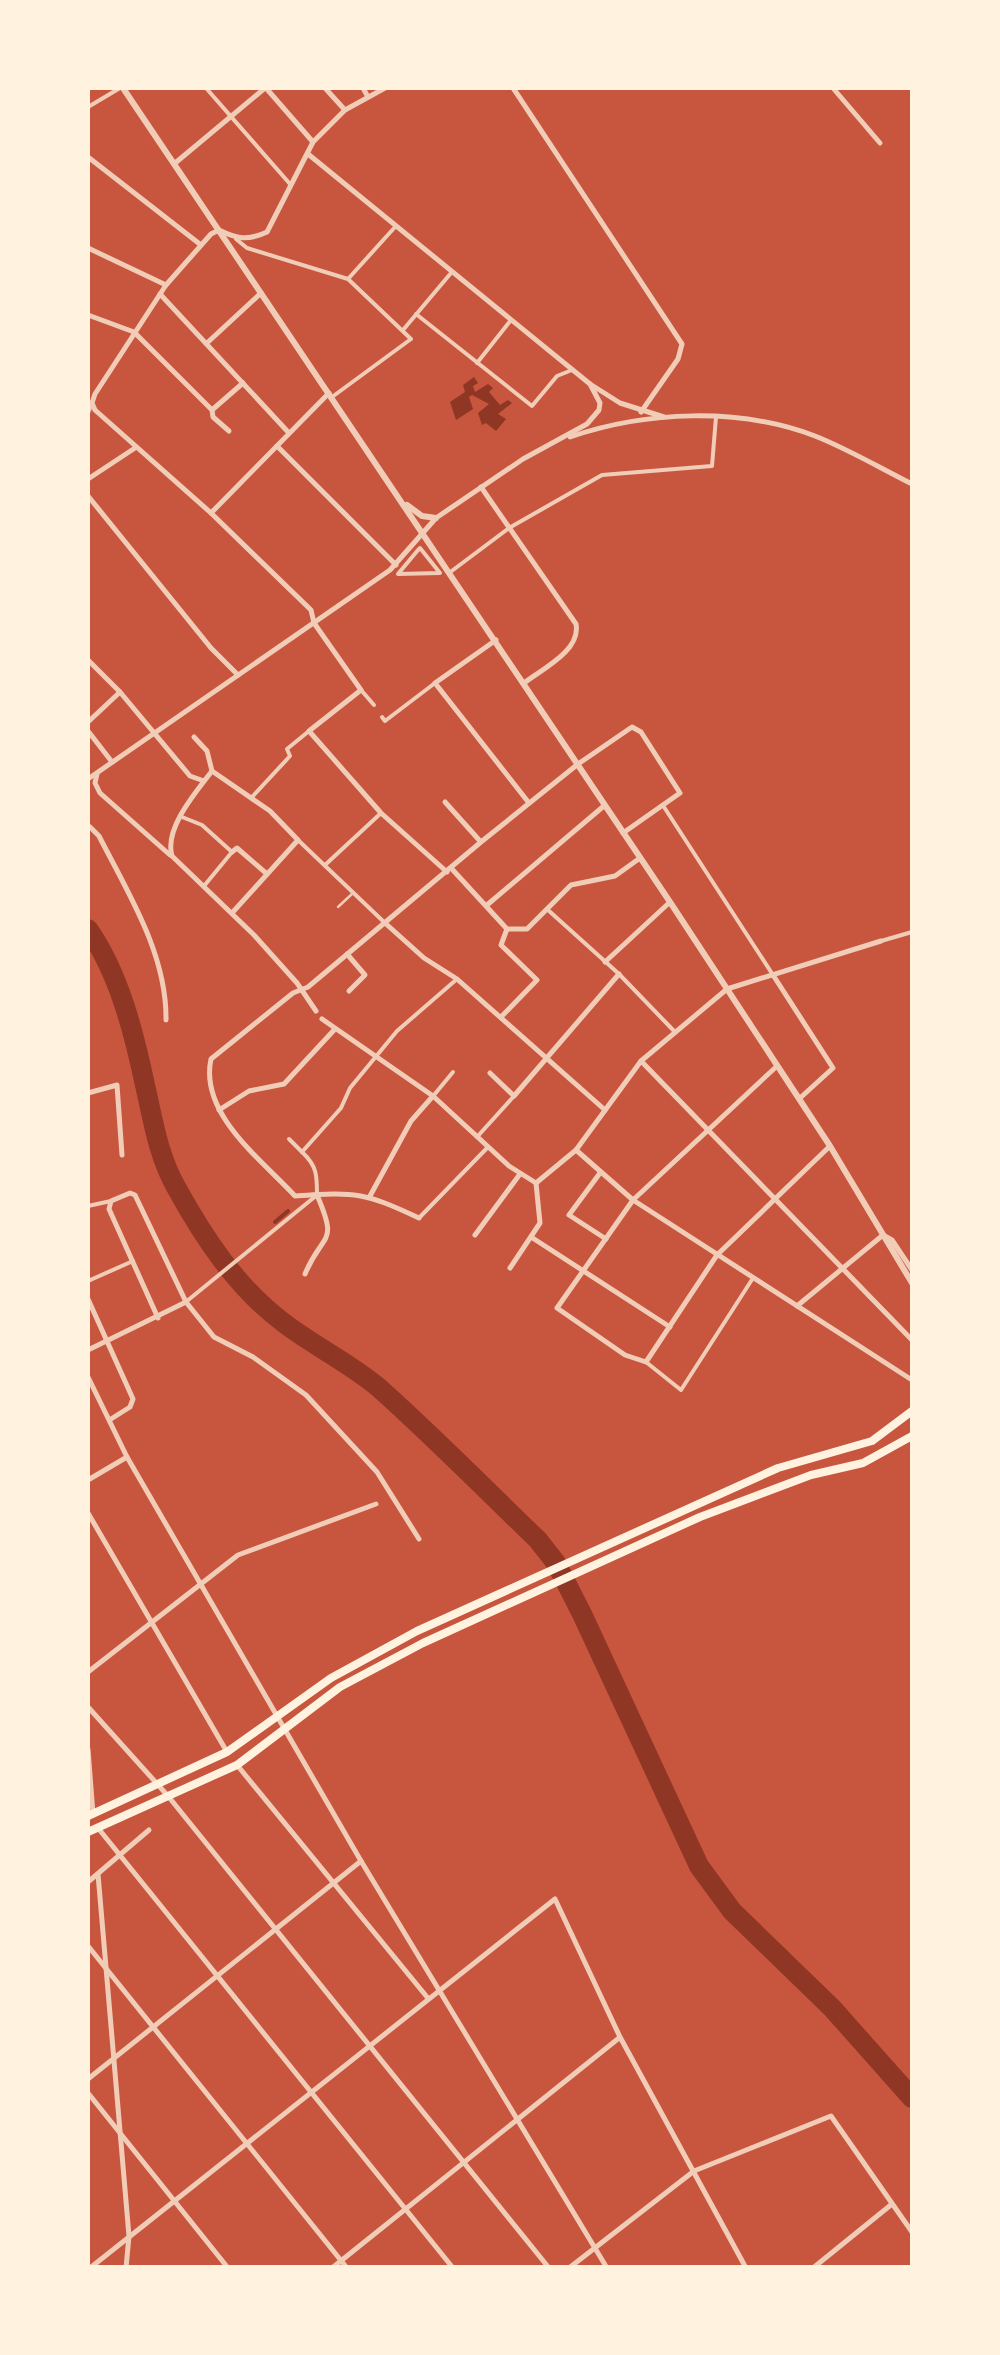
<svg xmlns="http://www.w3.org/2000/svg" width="1000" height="2355" font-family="Quicksand,sans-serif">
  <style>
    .water { fill: #8f3625 }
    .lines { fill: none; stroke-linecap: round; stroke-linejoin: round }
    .stream { stroke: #8f3625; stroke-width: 4 }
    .river { stroke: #8f3625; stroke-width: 20 }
    .service { stroke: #f1ccb7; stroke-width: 2.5 }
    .pedestrian { stroke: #f1ccb7; stroke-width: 4 }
    .minor { stroke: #f1ccb7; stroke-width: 5 }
    .tertiary { stroke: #f1ccb7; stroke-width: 6 }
    .secondary { stroke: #fff3e0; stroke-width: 8 }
  </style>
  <rect width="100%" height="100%" fill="#c8553d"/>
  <!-- water -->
  <path class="water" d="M474,377L478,383L473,386L475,392L488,384L493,388L489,392L500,405L508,400L512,403L498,414L506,419L496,431L486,423L482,425L478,413L489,404L472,395L469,397L473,409L456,420L450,402L465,392L463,385Z"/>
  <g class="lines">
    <!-- stream -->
    <path class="stream" d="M275,1222L288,1211"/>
    <!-- river -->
    <path class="river" d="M88,929C119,973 134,1033 145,1085C153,1120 158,1155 176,1187C204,1238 237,1288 284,1323C314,1346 348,1362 378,1387C433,1436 485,1489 538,1540L556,1563L582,1614L699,1866L732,1911L832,2008L912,2098"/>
    <!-- service -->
    <path class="service" d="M338,907L353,893"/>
    <!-- pedestrian -->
    <g class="pedestrian">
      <path d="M206,88L290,184"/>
      <path d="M88,107L120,88"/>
      <path d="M236,239L247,248L348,279L411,339L332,397"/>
      <path d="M348,279L395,227"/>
      <path d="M416,314L532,406L557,376L572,370"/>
      <path d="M403,330L451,273"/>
      <path d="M477,363L511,320"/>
      <path d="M88,413L92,403"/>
      <path d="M420,548L440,573L398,574L418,550Z"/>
      <path d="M449,573L509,528L602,475L712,466L716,417"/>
      <path d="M361,690L374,705"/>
      <path d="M382,717L385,721L435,683"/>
      <path d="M252,797L290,756L287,749L309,731"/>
      <path d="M664,807L773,975"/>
      <path d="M182,817L202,825L232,852L204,886"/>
      <path d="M298,840L385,923"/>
      <path d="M325,865L380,814"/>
      <path d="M548,910L619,974L674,1031"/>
      <path d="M881,941L912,932"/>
      <path d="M434,1095L453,1072"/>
      <path d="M477,1137L514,1096"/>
      <path d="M289,1139L302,1152"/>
      <path d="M88,1206L111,1201"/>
      <path d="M419,1218L488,1147"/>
      <path d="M88,1281L133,1261"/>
      <path d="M187,1301L317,1195C317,1175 317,1166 302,1152L341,1108L350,1088L397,1031L457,979"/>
      <path d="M646,1362L681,1390L753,1278"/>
    </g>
    <!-- minor -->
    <g class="minor">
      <path d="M266,88L313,142"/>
      <path d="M325,88L345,110"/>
      <path d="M363,88L368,97"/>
      <path d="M385,88L345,110L313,142L267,232C248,241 237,239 219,230L211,234L166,285L95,394L92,403L95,410L211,513L311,610L314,623L361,690L309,731L381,813L447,872"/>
      <path d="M513,88L682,344L678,359L641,412"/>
      <path d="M833,88L880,143"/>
      <path d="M308,154L590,384L620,403L664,417"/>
      <path d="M88,157L201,245"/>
      <path d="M174,164L265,88"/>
      <path d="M88,248L166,285"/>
      <path d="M160,294L289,433"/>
      <path d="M88,315L134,332L212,410L213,417L229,431"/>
      <path d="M207,343L261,293"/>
      <path d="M212,410L243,383"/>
      <path d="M570,437C646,411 739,407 815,436C848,449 880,468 912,484"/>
      <path d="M277,446L396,565"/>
      <path d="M88,479L135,448"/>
      <path d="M481,487L576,624C581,650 544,668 524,683"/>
      <path d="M88,496L211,648L238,675"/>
      <path d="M211,513L329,393"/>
      <path d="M496,640L435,683L529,803"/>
      <path d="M88,660L120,692L190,776L204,781"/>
      <path d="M88,722L120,692"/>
      <path d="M88,731L112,762"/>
      <path d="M194,737L207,751L212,771L270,811L298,840L232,913"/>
      <path d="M212,771C195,793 164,829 172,856L254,935L297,983L316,1011"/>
      <path d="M97,774L95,783L100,793L170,855"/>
      <path d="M88,779L390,570L436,518L523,459L587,424L599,410L600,403L590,384"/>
      <path d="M445,802L480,841"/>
      <path d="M90,827L99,836C128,893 167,954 166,1020"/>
      <path d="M232,852L237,848L267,874"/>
      <path d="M451,868L507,929H527L571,885L615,876L640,858"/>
      <path d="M487,905L605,805"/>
      <path d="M385,923L424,958L457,979L605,1110"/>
      <path d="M347,954L365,975L349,991"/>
      <path d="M605,962L670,902"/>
      <path d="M773,975L833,1068L799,1099"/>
      <path d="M502,1016L537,980L501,945L507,929"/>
      <path d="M322,1019L433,1096L509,1166L536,1183"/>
      <path d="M641,1061L912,1340"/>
      <path d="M777,1066L633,1200L557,1308L625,1355L646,1362L717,1255L830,1146"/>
      <path d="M490,1073L514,1096L619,974"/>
      <path d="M88,1093L117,1085L122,1155"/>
      <path d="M219,1110L249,1091L284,1084L335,1029"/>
      <path d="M576,1150L633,1200L912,1380"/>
      <path d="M600,1173L569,1215L606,1239"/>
      <path d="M536,1183L576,1150L641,1061L727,989L881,941"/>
      <path d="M370,1196L411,1121L433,1096"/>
      <path d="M419,1218C363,1192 357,1192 295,1196C262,1160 199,1114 211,1059L293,993L308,987L481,842L578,764L632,727L641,732L680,793L623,833"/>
      <path d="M475,1235L520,1174"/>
      <path d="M531,1237L670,1327"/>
      <path d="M510,1268L540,1223L536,1183"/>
      <path d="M305,1274C323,1231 339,1246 317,1195"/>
      <path d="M88,1299L133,1399L130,1407L111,1419"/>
      <path d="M797,1306L883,1235L892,1240L912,1270"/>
      <path d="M158,1318L109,1209L111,1201L130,1193L135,1195L186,1302L214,1337L253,1357L306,1395L377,1472L419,1539"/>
      <path d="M88,1350L186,1302"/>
      <path d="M88,1377L127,1457L361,1861L607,2268"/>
      <path d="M88,1480L127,1457"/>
      <path d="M88,1513L227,1752"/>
      <path d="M88,1672L238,1555L376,1504"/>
      <path d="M88,1707L168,1796L549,2268"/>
      <path d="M88,1749L93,1814"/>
      <path d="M237,1765L427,1997"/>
      <path d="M98,1828L453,2268"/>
      <path d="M98,1874L129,2236L126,2268"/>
      <path d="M88,1882L149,1830"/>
      <path d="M88,1946L347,2268"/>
      <path d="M88,2079L361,1861"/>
      <path d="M88,2093L228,2268"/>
      <path d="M90,2268L555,1899L620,2037L746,2268"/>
      <path d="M332,2268L619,2038"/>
      <path d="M569,2268L694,2171L831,2116L912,2232"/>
      <path d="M813,2268L892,2204"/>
    </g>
    <!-- tertiary -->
    <g class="tertiary">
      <path d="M123,88L670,902L830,1146L912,1283"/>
      <path d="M407,505L422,516L436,518"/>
    </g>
    <!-- secondary -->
    <g class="secondary">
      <path d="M88,1816L227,1752L331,1678L417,1631L778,1468L872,1441L912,1411"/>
      <path d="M88,1832L237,1765L340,1687L423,1643L700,1517L811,1475L863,1463L912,1436"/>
    </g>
  </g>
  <!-- border -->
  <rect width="1000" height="2355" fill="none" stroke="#fff3e0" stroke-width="180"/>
</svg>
